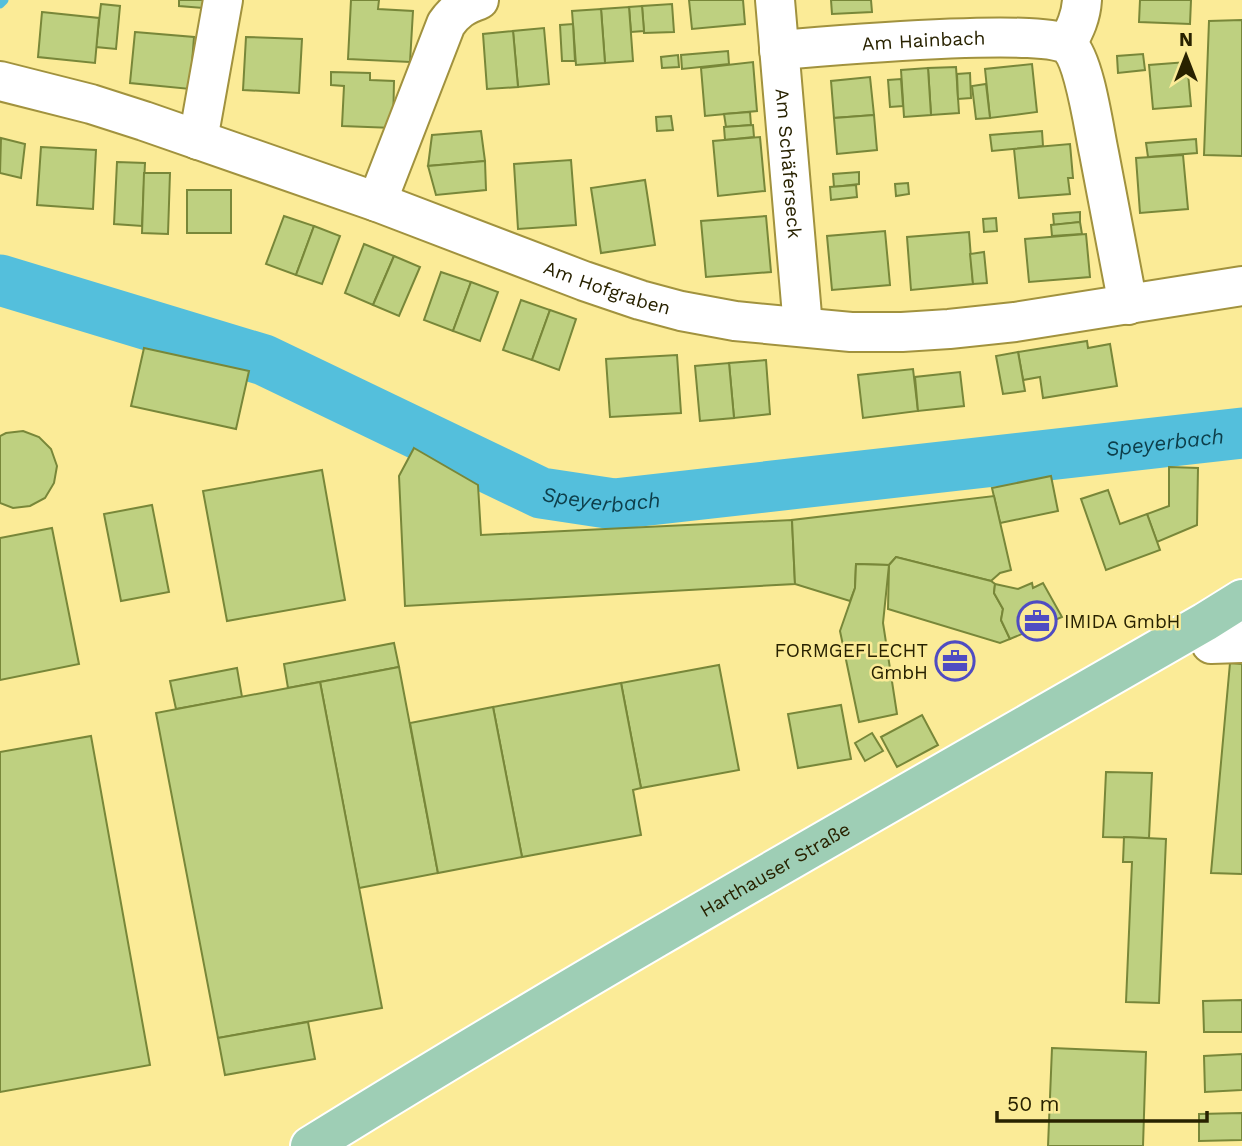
<svg xmlns="http://www.w3.org/2000/svg" width="1242" height="1146" font-family="'Work Sans',sans-serif">
  <style>
    .lines { fill: none; stroke-linecap: round; stroke-linejoin: round }
    .stream { stroke: #54bfdc; stroke-width: 9 }
    .river { stroke: #54bfdc; stroke-width: 51 }
    .building { fill: #bed080; stroke: #788739; stroke-width: 2 }
    .minor-casing { stroke: #a1923e; stroke-width: 42 }
    .major-casing { stroke: #fff; stroke-width: 42 }
    .minor { stroke: #fff; stroke-width: 38 }
    .major { stroke: #9eceb5; stroke-width: 38 }
    .labels { text-anchor: middle; dominant-baseline: central; stroke-width: 5; stroke-linejoin: round; paint-order: stroke }
    .street-label { font-size: 19px; fill: #282200; stroke: #fbeb97 }
    .poi-label { font-size: 19px; fill: #282200; stroke: #fbeb97; text-anchor: start }
    .water-label { font-size: 21px; font-style: italic; fill: #0d3e4a; stroke: #fbeb97 }
  </style>
  <rect width="100%" height="100%" fill="#fbeb97"/>
  <g class="lines">
    <!-- stream -->
    <path class="stream" d="M0,4L4,0"/>
    <!-- river -->
    <path class="river" id="s1" d="M0,280L264,360L541,493L614,504L1242,433"/>
  </g>
  <!-- building -->
  <g class="building">
    <path d="M179,0H204L203,8L179,6Z"/>
    <path d="M351,0H379L378,9L413,11L410,62L348,59Z"/>
    <path d="M689,0H743L745,24L692,29Z"/>
    <path d="M831,0H871L872,12L832,14Z"/>
    <path d="M1140,0H1191L1190,24L1139,22Z"/>
    <path d="M101,4L120,6L116,49L96,47Z"/>
    <path d="M672,4L674,32L644,33L642,6Z"/>
    <path d="M642,6L644,31L631,32L629,7Z"/>
    <path d="M629,7L633,61L605,63L601,9Z"/>
    <path d="M601,9L605,63L576,65L572,11Z"/>
    <path d="M42,12L99,18L95,63L38,57Z"/>
    <path d="M1242,20V156L1204,155L1209,21Z"/>
    <path d="M573,24L575,61H562L560,25Z"/>
    <path d="M544,28L549,84L518,87L513,31Z"/>
    <path d="M513,31L518,87L487,89L483,34Z"/>
    <path d="M135,32L194,37L190,89L130,83Z"/>
    <path d="M246,37L302,39L299,93L243,90Z"/>
    <path d="M728,51L729,64L682,69L681,55Z"/>
    <path d="M1143,54L1145,70L1118,73L1117,56Z"/>
    <path d="M678,55L679,67L662,68L661,57Z"/>
    <path d="M753,62L757,111L705,116L701,68Z"/>
    <path d="M1187,62L1191,106L1153,109L1149,65Z"/>
    <path d="M1032,64L1037,112L990,118L985,69Z"/>
    <path d="M956,67L959,113L931,115L928,68Z"/>
    <path d="M928,68L931,115L904,117L901,70Z"/>
    <path d="M331,72L370,73V80L394,81L393,128L342,126L344,86L331,85Z"/>
    <path d="M970,73L971,98L958,99L957,74Z"/>
    <path d="M870,77L874,115L834,118L831,81Z"/>
    <path d="M901,79L903,106L890,107L888,80Z"/>
    <path d="M986,84L990,118L976,119L972,86Z"/>
    <path d="M750,112L751,125L726,127L724,114Z"/>
    <path d="M874,115L877,150L837,154L834,118Z"/>
    <path d="M671,116L673,130L657,131L656,117Z"/>
    <path d="M753,125L754,137L725,140L724,127Z"/>
    <path d="M481,131L485,161L428,166L432,135Z"/>
    <path d="M1042,131L1043,146L992,151L990,135Z"/>
    <path d="M760,137L765,191L718,196L713,141Z"/>
    <path d="M1,138L25,144L21,178L0,173Z"/>
    <path d="M1196,139L1197,153L1148,157L1146,143Z"/>
    <path d="M1070,144L1073,178H1068L1070,194L1019,198L1014,149Z"/>
    <path d="M41,147L96,150L93,209L37,205Z"/>
    <path d="M1183,155L1188,209L1140,213L1136,158Z"/>
    <path d="M571,160L576,225L518,229L514,164Z"/>
    <path d="M485,161L486,190L436,195L428,166Z"/>
    <path d="M117,162L145,163L142,226L114,224Z"/>
    <path d="M859,172V184L834,187L833,174Z"/>
    <path d="M144,173H170L168,234L142,233Z"/>
    <path d="M645,180L655,245L601,253L591,188Z"/>
    <path d="M908,183L909,194L896,196L895,184Z"/>
    <path d="M856,185L857,197L831,200L830,187Z"/>
    <rect x="187" y="190" width="44" height="43"/>
    <path d="M1080,212V222L1054,225L1053,214Z"/>
    <path d="M284,216L314,226L296,275L266,264Z"/>
    <path d="M766,216L771,272L706,277L701,221Z"/>
    <path d="M996,218L997,231L984,232L983,219Z"/>
    <path d="M1080,222L1082,234L1052,236L1051,225Z"/>
    <path d="M314,226L340,236L322,284L296,275Z"/>
    <path d="M885,231L890,285L832,290L827,236Z"/>
    <path d="M969,232L973,284L911,290L907,237Z"/>
    <path d="M1086,234L1090,277L1029,282L1025,239Z"/>
    <path d="M364,244L394,256L373,305L345,293Z"/>
    <path d="M984,252L987,283L973,284L970,254Z"/>
    <path d="M394,256L420,267L399,316L373,305Z"/>
    <path d="M441,272L471,282L453,331L424,320Z"/>
    <path d="M471,282L498,292L480,341L453,331Z"/>
    <path d="M521,300L550,310L532,360L503,350Z"/>
    <path d="M550,310L576,319L559,370L532,360Z"/>
    <path d="M1087,341L1088,348L1110,344L1117,386L1043,398L1040,377L1023,380L1018,352Z"/>
    <path d="M144,348L249,371L236,429L131,406Z"/>
    <path d="M1018,352L1025,391L1003,394L996,356Z"/>
    <path d="M677,355L681,413L610,417L606,359Z"/>
    <path d="M766,360L770,414L734,418L729,363Z"/>
    <path d="M729,363L734,418L700,421L695,366Z"/>
    <path d="M913,369L918,411L863,418L858,375Z"/>
    <path d="M960,372L964,406L918,411L915,377Z"/>
    <path d="M23,431L39,437L51,449L57,466L54,483L45,498L30,506L13,508L0,503V436L6,433Z"/>
    <path d="M414,448L478,485L481,535L792,520L795,584L405,606L399,476Z"/>
    <path d="M1169,467L1198,468L1197,525L1157,542L1147,514L1169,506Z"/>
    <path d="M322,470L345,600L227,621L203,491Z"/>
    <path d="M1051,476L1058,511L1000,523L992,488Z"/>
    <path d="M1108,490L1120,524L1147,514L1160,550L1106,570L1081,499Z"/>
    <path d="M994,496L1011,570L1000,573L991,581L896,557L889,565L856,564L855,588L850,601L795,584L792,520Z"/>
    <path d="M152,505L169,592L121,601L104,514Z"/>
    <path d="M52,528L79,664L0,680V538Z"/>
    <path d="M896,557L991,581L995,584L994,593L1003,609L1001,620L1010,639L1000,643L888,609L889,565Z"/>
    <path d="M856,564L889,565L883,623L897,714L859,722L840,631L855,588Z"/>
    <path d="M1032,583L1033,588L1043,583L1062,617L1010,639L1001,620L1003,609L994,593L995,584L1018,589Z"/>
    <path d="M394,643L399,667L288,688L284,664Z"/>
    <path d="M1230,663L1242,664V874L1211,873Z"/>
    <path d="M719,665L739,770L641,788L621,683Z"/>
    <path d="M399,667L438,873L359,888L320,682Z"/>
    <path d="M237,668L242,697L176,709L170,681Z"/>
    <path d="M320,682L382,1008L218,1038L156,713Z"/>
    <path d="M621,683L641,788L633,790L641,835L522,857L493,707Z"/>
    <path d="M841,705L851,759L798,768L788,714Z"/>
    <path d="M493,707L522,857L438,873L410,723Z"/>
    <path d="M922,715L938,745L897,767L881,737Z"/>
    <path d="M872,733L883,751L865,761L855,743Z"/>
    <path d="M91,736L150,1065L0,1092V752Z"/>
    <path d="M1106,772L1152,773L1149,838L1103,837Z"/>
    <path d="M1124,837L1166,839L1159,1003L1126,1002L1132,862H1123Z"/>
    <path d="M1242,1000V1032H1204L1203,1001Z"/>
    <path d="M308,1022L315,1059L225,1075L218,1038Z"/>
    <path d="M1052,1048L1146,1052L1143,1146H1048Z"/>
    <path d="M1242,1054V1090L1205,1092L1204,1056Z"/>
    <path d="M1242,1113V1140L1199,1141V1114Z"/>
  </g>
  <g class="lines">
    <!-- minor casing -->
    <g class="minor-casing">
      <g id="minor">
        <path id="s2" d="M775,0L803,327"/>
        <path d="M1067,44C1075,29 1081,17 1082,0"/>
        <path id="s3" d="M779,50C819,47 1050,26 1069,46C1085,62 1094,130 1099,153C1109,204 1118,254 1128,305"/>
        <path id="s4" d="M0,81L91,104L144,121L377,202L584,281L640,300L681,311L735,321L851,332H902L949,329L1015,322L1242,286"/>
        <path d="M198,140L223,0"/>
        <path d="M377,202L446,24C455,11 464,5 479,0"/>
        <path d="M1211,644L1242,643"/>
      </g>
    </g>
    <!-- major casing -->
    <g class="major-casing">
      <g id="major">
        <path id="s5" d="M310,1146C603,964 905,795 1205,622L1242,599"/>
      </g>
    </g>
    <!-- minor -->
    <use href="#minor" class="minor"/>
    <!-- major -->
    <use href="#major" class="major"/>
  </g>
  <!-- icons -->
  <defs>
    <g id="office-ring" transform="scale(2.0125)"><circle r="9.5" fill="#fbeb97" stroke="#4f4cc2" stroke-width="1.5"/><path d="M-6-3h4V-5.5h4V-3h4V5H-6ZM-1-4.5V-3h2v-1.5ZM-6 0V1H6V0Z" fill="#4f4cc2"/></g>
  </defs>
  <g fill-rule="evenodd">
    <use href="#office-ring" x="1037" y="621"/>
    <use href="#office-ring" x="955" y="661"/>
  </g>
  <g class="labels">
    <!-- street labels -->
    <g class="street-label">
      <text stroke="none"><textPath href="#s3" startOffset="145">Am Hainbach</textPath></text>
      <text stroke="none"><textPath href="#s2" startOffset="164">Am Schäferseck</textPath></text>
      <text stroke="none"><textPath href="#s4" startOffset="642">Am Hofgraben</textPath></text>
      <text stroke="none"><textPath href="#s5" startOffset="541">Harthauser Straße</textPath></text>
    </g>
    <!-- poi labels -->
    <g class="poi-label">
      <text x="1064" y="621">IMIDA GmbH</text>
      <text x="928" y="650" text-anchor="end">FORMGEFLECHT<tspan x="928" dy="22">GmbH</tspan></text>
    </g>
    <!-- water labels -->
    <g class="water-label">
      <text stroke="none"><textPath href="#s1" startOffset="1211">Speyerbach</textPath></text>
      <text stroke="none"><textPath href="#s1" startOffset="644">Speyerbach</textPath></text>
    </g>
  </g>
  <!-- north arrow -->
  <g transform="translate(1186 56)" stroke="#fbeb97" stroke-width="5" paint-order="stroke">
  <path d="M0-5L12 26L0 18L-12 26Z" fill="#282200"/>
  <text y="-10" font-size="19" font-weight="bold" text-anchor="middle" fill="#282200">N</text>
  </g>
  <!-- scale -->
  <path d="M997 1111v10h210v-10" fill="none" stroke="#282200" stroke-width="3.5"/>
  <text x="1007" y="1111" font-size="21" fill="#282200" stroke="#fbeb97" stroke-width="5" paint-order="stroke">50 m</text>
</svg>
